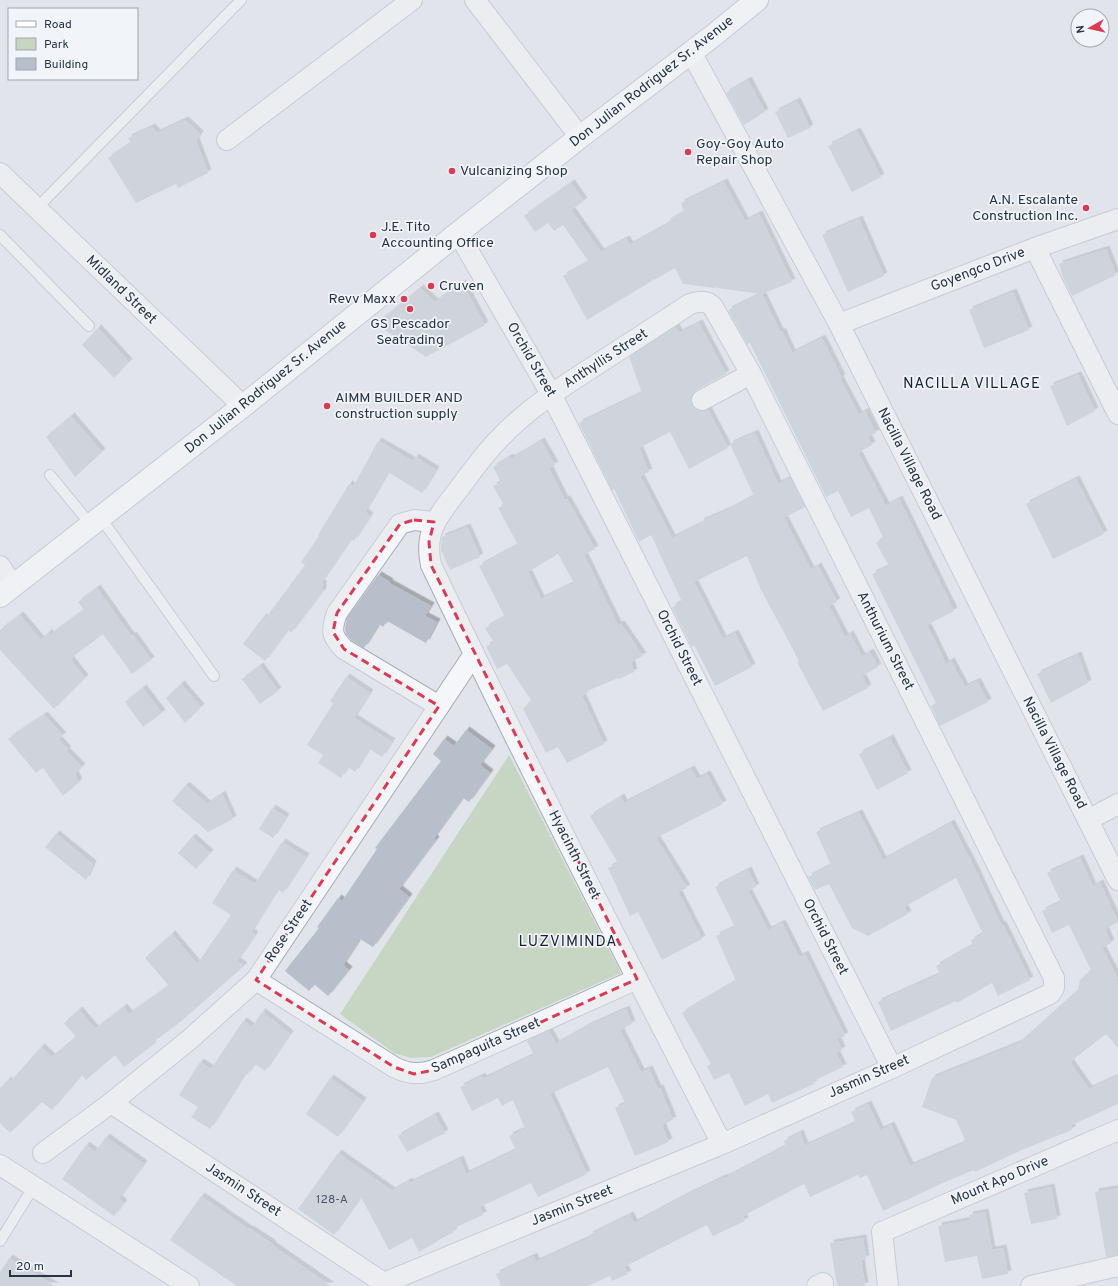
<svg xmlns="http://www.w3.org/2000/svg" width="1118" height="1286" font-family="Overpass,sans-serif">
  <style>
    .green { fill: #c7d6c2 }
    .building { fill: #b8beca; fill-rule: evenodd; filter: url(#shadow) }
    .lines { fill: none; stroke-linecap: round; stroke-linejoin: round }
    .service-casing { stroke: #a6acb6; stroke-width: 12 }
    .minor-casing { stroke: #a6acb6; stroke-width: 22 }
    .primary-casing { stroke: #9faab8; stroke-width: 24 }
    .service { stroke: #f5f6f9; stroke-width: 10 }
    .minor { stroke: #f5f6f9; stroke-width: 20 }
    .primary { stroke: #fff; stroke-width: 22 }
    .marked { fill: none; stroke: #dc3a54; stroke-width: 3; stroke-dasharray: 8 5; stroke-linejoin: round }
    .poi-dot { fill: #dc3a54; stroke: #f1f4f8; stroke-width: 1.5 }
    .labels { text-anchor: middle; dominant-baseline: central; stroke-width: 3.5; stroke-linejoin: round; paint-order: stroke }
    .number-label { font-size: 12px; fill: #4c5666 }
    .street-label { font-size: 14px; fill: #283345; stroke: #f1f4f8 }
    .poi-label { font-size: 14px; fill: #283345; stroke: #f1f4f8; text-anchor: start }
    .neighbourhood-label { font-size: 15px; letter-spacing: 1px; fill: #1a2436; stroke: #f1f4f8 }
  </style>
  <defs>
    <filter id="shadow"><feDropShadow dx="3.5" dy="-3.5" stdDeviation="0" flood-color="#0004"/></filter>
  </defs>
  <rect width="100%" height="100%" fill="#e1e5eb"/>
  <!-- green -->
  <path class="green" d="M509,755L621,973L431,1057L411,1058L394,1053L340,1014Z"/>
  <!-- building -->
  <g class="building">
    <path d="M748,80L765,112L744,125L726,93Z"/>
    <path d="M797,101L810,128L788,138L775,112Z"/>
    <path d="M185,120L200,134L196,141L208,173L178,188L176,184L136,203L108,158L131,143L128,138L152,127L157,133Z"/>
    <path d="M857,131L881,177L852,192L828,146Z"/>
    <path d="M724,182L745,221L759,214L792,282L762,294L780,332L782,331L792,353L822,338L842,378L840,379L859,415L865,411L876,433L868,437L872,445L858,453L886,506L899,499L954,611L927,625L946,664L951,661L965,687L977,681L988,702L940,726L931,706L936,703L872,574L889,566L876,543L883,537L869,508L851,517L838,491L826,497L750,343L747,344L728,310L761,294L717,288L716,286L715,288L683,284L675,268L654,280L651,279L652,281L587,320L563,276L589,262L563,225L554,231L548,223L535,232L524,216L571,183L584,201L571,210L601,252L626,239L630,245L668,224L667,222L684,212L681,203Z"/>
    <path d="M859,219L884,276L848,292L822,235Z"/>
    <path d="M1106,249L1116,275L1072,296L1063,278L1059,264Z"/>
    <path d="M462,283L485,325L426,357L376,324L420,288L435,302Z"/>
    <path d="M1013,292L1029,330L984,348L969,310Z"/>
    <path d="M699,323L726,374L696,390L692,394L691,399L692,405L696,410L701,411L708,410L728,448L689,469L670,432L639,448L649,472L640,476L672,538L701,524L700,522L728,510L754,496L730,444L755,433L778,484L790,478L805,507L784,518L811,570L818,566L837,602L829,606L845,637L850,634L862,657L870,652L878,667L862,676L868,688L823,711L797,662L799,661L789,642L761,590L747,556L694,582L723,639L735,633L752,667L715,686L694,645L692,647L672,607L682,602L651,535L639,542L614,489L612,490L579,423L642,393L629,357L676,327L679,333Z"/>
    <path d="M98,328L129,362L114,378L82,345Z"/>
    <path d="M1078,375L1095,411L1067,426L1050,386Z"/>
    <path d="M71,416L102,452L75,477L46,437Z"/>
    <path d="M378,441L413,461L415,457L436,470L422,493L388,472L365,512L370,516L354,541L351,539L321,583L323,584V591L291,633L288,630L265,661L243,644L263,617L265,619L305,565L301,562L319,536L318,535L349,484L353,487Z"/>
    <path d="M541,441L555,465L549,468L565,500L567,499L595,549L584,555L618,625L621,624L643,656L631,662L634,672L619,679L618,678L587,691L588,693L582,696L604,744L567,763L558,747L546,753L523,709L531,700L507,664L497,669L486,646L494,643L485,628L505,617L479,566L518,545L498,508L504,505L493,486L501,482L493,467L510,457L511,459ZM558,554L574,583L541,599L528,572Z"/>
    <path d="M1076,479L1104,534L1053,559L1026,504Z"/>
    <path d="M467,527L480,557L450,570L441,550L442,537Z"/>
    <path d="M378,575L390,582L389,583L431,606L425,616L437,622L426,643L387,621L383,627L379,624L364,648L351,640L346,634L345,629L347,618Z"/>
    <path d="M97,588L131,636L133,635L151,660L132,674L103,634L70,659L85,678L54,709L0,650V630L20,615L41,640L49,632L50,635L84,610L78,602Z"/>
    <path d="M1078,655L1088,683L1051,703L1037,674Z"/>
    <path d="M260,666L278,691L260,704L242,679Z"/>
    <path d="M346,677L370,693L354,718L392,742L382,757L369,749L355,772L348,767L341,778L318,763L323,755L307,745L333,704L330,701Z"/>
    <path d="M181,684L201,707L185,723L166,698Z"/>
    <path d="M143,688L162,713L143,727L125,702Z"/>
    <path d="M44,715L63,736L58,739L68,750L66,751L82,767L75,774L79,782L63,796L43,768L36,773L8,739Z"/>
    <path d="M466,730L492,749L480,765L490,773L469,802L463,798L434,838L436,840L399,889L409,897L373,947L360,939L343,965L349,970L328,996L314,984L309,991L285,971L319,928L317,927L338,898L342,901L377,849L375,848L441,761L433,754L444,739L454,746Z"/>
    <path d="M890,738L908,773L877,790L859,754Z"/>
    <path d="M691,769L697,779L707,774L723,804L656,838L687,888L678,892L702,939L662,960L638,912L630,916L608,868L618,863L590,816L621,797L624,803Z"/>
    <path d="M186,785L207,804L222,794L233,819L208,832L172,801Z"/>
    <path d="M272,808L286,817L273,838L259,829Z"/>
    <path d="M859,813L883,860L951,823L975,869L1001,925H1003L1030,980L998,996L992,983L957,1003L956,1001L891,1031L878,1002L940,974L936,966L973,945L971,940L983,934L956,878L904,907L908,914L868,936L852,928L829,884L815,890L808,877L831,865L816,832Z"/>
    <path d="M56,834L93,864L86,880L45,847Z"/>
    <path d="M192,837L210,853L196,869L178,853Z"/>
    <path d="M282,842L306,857L283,893L278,889L251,932L255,935L237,961L244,966L179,1023L152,1043L153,1045L124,1067L115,1055L86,1080L82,1075L52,1110L42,1102L10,1133L0,1123V1088L8,1080L10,1082L41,1047L52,1057L76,1037L64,1023L79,1010L95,1029L124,1007L129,1014L169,986L145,958L172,934L197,964L231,915L212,903L233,870L255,884Z"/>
    <path d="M1080,858L1093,887L1100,883L1118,922L1105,929L1111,943L1102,948L1118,979V1048L1106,1034L1070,1062L1089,1089L1118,1076V1104L1072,1125V1130L1024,1149L975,1172L974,1170L945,1182L883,1211L867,1175L860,1178L858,1175L810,1197L804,1184L743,1216L745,1221L713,1236L707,1225L624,1267L628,1274L612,1281L610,1276L588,1286H501L496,1274L534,1256L536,1262L591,1237L589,1235L630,1215L634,1223L681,1198L724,1177L725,1178L786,1146L784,1141L800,1133L805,1146L856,1123L851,1112L868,1104L880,1130L891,1125L910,1166L962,1144L961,1142L965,1140L956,1120L922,1107L932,1078L1019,1043L1078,990L1080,980L1091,970L1069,925L1052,933L1042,911L1061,902L1047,873Z"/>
    <path d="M748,870L756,887L748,891L768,930L782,923L799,957L805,954L845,1036L837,1039L842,1050L836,1053L843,1067L813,1081L814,1084L772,1103L768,1094L745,1106L729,1073L714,1080L707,1066L711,1064L682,1013L736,981L716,936L735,927L715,887Z"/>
    <path d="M626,1009L632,1024L620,1030L641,1072L649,1069L658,1089L660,1088L673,1120L662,1125L669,1142L635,1156L615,1108L625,1103L608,1067L550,1094L587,1174L538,1197L531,1183L480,1207L483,1215L452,1229L454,1232L437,1241V1242L419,1252L412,1238L389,1250L361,1197L334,1235L298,1209L338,1153L392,1191L409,1181L410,1183L460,1159L466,1174L516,1150L509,1136L525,1129L513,1100L502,1106L498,1098L472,1111L460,1087L482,1076L483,1079L534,1055L527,1041L549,1031L556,1044L588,1026Z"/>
    <path d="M262,1012L274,1021L290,1034L265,1071L255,1064L247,1075L245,1074L210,1129L191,1117L198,1107L179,1095L200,1062L211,1069L243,1021L252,1027Z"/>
    <path d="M330,1078L363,1101L338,1137L306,1114Z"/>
    <path d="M435,1115L445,1133L407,1152L398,1136Z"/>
    <path d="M106,1137L144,1164L119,1199L124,1203L114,1216L62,1179L86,1145L95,1152Z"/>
    <path d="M1051,1187L1057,1219L1031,1224L1024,1193Z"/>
    <path d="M1118,1188V1255L1106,1257L1095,1192Z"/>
    <path d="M201,1196L250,1230V1229L273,1244L272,1245L331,1286H237L209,1267L170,1240Z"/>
    <path d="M985,1212L992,1250L1003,1248L1008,1274L982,1279L977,1256L945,1262L938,1226L970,1220L969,1215Z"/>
    <path d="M863,1238L866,1259L861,1260L865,1286H837L830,1243Z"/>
    <path d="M9,1258L55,1286H0V1272Z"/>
  </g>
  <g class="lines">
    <!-- service casing -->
    <g class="service-casing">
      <g id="service">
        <path d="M36,209L241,0"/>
        <path d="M0,235L89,326"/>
        <path d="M50,475L91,525"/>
        <path d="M100,517L214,676"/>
        <path d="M0,1241L34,1186"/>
      </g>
    </g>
    <!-- minor casing -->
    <g class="minor-casing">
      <g id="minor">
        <path d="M475,0L580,137"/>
        <path d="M691,52L839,324L1118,880"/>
        <path d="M227,140L412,0"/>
        <path d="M0,173L243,406"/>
        <path d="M458,233L551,394L892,1068"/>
        <path d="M1035,248L1118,414"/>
        <path d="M839,324L1035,248L1118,219"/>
        <path d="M702,400L751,374"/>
        <path d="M434,522L414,520L400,524L337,613C331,630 331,636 344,649L439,706"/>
        <path d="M0,566L13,586"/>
        <path d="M1088,820L1118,804"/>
        <path d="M256,980L394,1067C408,1074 419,1075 434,1070L637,979"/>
        <path d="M111,1103L384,1283L722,1144L892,1068L1050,994L1054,988V978L751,374L713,307C707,300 699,301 690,304C658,325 625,346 593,367C560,388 526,410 499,439C485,453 473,470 461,486C441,513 423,529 431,565C524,759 623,952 722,1144"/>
        <path d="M43,1153L111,1103L189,1040L256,980L474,654"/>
        <path d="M0,1165L189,1286"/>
        <path d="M817,1286L823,1283"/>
        <path d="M888,1286L882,1232L1118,1130"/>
        <path d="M1031,1286L1118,1266"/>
      </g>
    </g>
    <!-- primary casing -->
    <g class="primary-casing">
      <path id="primary" d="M0,596L243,406L458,233L580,137L714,35L757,0"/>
    </g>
    <!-- service -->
    <use href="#service" class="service"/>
    <!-- minor -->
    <use href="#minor" class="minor"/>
    <!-- primary -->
    <use href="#primary" class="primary"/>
  </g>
  <!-- marked area -->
  <path d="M0 0H1118V1286H0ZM414,520L434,522L429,542L431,565L637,979L434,1070L414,1074L394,1067L256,980L439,706L344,649L333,632L337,613L400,524Z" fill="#e1e5eb" fill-opacity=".55" fill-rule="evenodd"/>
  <path class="marked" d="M414,520L434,522L429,542L431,565L637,979L434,1070L414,1074L394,1067L256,980L439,706L344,649L333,632L337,613L400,524Z"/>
  <!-- markers -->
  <g class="poi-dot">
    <circle cx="688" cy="152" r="4"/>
    <circle cx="452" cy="171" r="4"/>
    <circle cx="1086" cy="208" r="4"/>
    <circle cx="373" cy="235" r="4"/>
    <circle cx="431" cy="286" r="4"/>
    <circle cx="404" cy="299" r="4"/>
    <circle cx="410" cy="309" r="4"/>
    <circle cx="327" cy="406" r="4"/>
  </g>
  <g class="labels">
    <!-- number labels -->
    <g class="number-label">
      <text x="332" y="1200">128-A</text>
    </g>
    <!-- street labels -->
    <g class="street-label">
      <text transform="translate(652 82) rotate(-38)">Don Julian Rodriguez Sr. Avenue</text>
      <text transform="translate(978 270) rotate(-21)">Goyengco Drive</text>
      <text transform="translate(121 290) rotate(44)">Midland Street</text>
      <text transform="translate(606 359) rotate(-33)">Anthyllis Street</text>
      <text transform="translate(531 360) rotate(60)">Orchid Street</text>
      <text transform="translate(266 387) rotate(-39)">Don Julian Rodriguez Sr. Avenue</text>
      <text transform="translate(909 464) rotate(63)">Nacilla Village Road</text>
      <text transform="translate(885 641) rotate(63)">Anthurium Street</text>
      <text transform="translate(679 648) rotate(63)">Orchid Street</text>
      <text transform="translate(1054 753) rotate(63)">Nacilla Village Road</text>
      <text transform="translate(574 855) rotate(63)">Hyacinth Street</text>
      <text transform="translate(289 931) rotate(-56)">Rose Street</text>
      <text transform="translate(825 937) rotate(63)">Orchid Street</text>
      <text transform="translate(486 1046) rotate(-24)">Sampaguita Street</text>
      <text transform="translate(869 1077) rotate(-24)">Jasmin Street</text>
      <text transform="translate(1000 1181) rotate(-23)">Mount Apo Drive</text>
      <text transform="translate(243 1190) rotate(33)">Jasmin Street</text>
      <text transform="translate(572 1206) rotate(-22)">Jasmin Street</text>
    </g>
    <!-- poi labels -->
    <g class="poi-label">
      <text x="696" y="144">Goy-Goy Auto<tspan x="696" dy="16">Repair Shop</tspan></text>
      <text x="460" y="171">Vulcanizing Shop</text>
      <text x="1078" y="200" text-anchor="end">A.N. Escalante<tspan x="1078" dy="16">Construction Inc.</tspan></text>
      <text x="381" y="227">J.E. Tito<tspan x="381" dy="16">Accounting Office</tspan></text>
      <text x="439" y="286">Cruven</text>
      <text x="396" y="299" text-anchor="end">Revv Maxx</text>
      <text x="410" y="324" text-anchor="middle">GS Pescador<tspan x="410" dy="16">Seatrading</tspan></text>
      <text x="335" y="398">AIMM BUILDER AND<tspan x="335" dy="16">construction supply</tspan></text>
    </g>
    <!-- neighbourhood labels -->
    <g class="neighbourhood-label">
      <text x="972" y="384">NACILLA VILLAGE</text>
      <text x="568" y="942">LUZVIMINDA</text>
    </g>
  </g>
  <!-- legend -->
  <rect x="8" y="8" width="130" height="72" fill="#f1f4f8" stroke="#a1a7b0"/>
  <rect x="16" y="21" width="20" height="6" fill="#ffffff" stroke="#a1a7b0"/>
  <text x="44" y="28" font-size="12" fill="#283345">Road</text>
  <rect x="16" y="38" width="20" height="12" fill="#c7d6c2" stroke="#a1a7b0"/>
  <text x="44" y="48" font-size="12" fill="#283345">Park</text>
  <rect x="16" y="58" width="20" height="12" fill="#b8beca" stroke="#a1a7b0"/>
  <text x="44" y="68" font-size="12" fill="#283345">Building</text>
  <!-- north arrow -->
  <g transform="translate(1090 28) rotate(262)"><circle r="19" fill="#f1f4f8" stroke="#a1a7b0"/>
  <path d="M0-3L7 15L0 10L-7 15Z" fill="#dc3a54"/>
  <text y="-6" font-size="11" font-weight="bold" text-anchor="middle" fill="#283345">N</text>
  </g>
  <!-- scale -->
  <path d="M10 1270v6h61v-6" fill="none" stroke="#283345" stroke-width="2"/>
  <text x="16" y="1270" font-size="12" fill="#283345" stroke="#f1f4f8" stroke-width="3" paint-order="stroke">20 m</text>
</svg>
